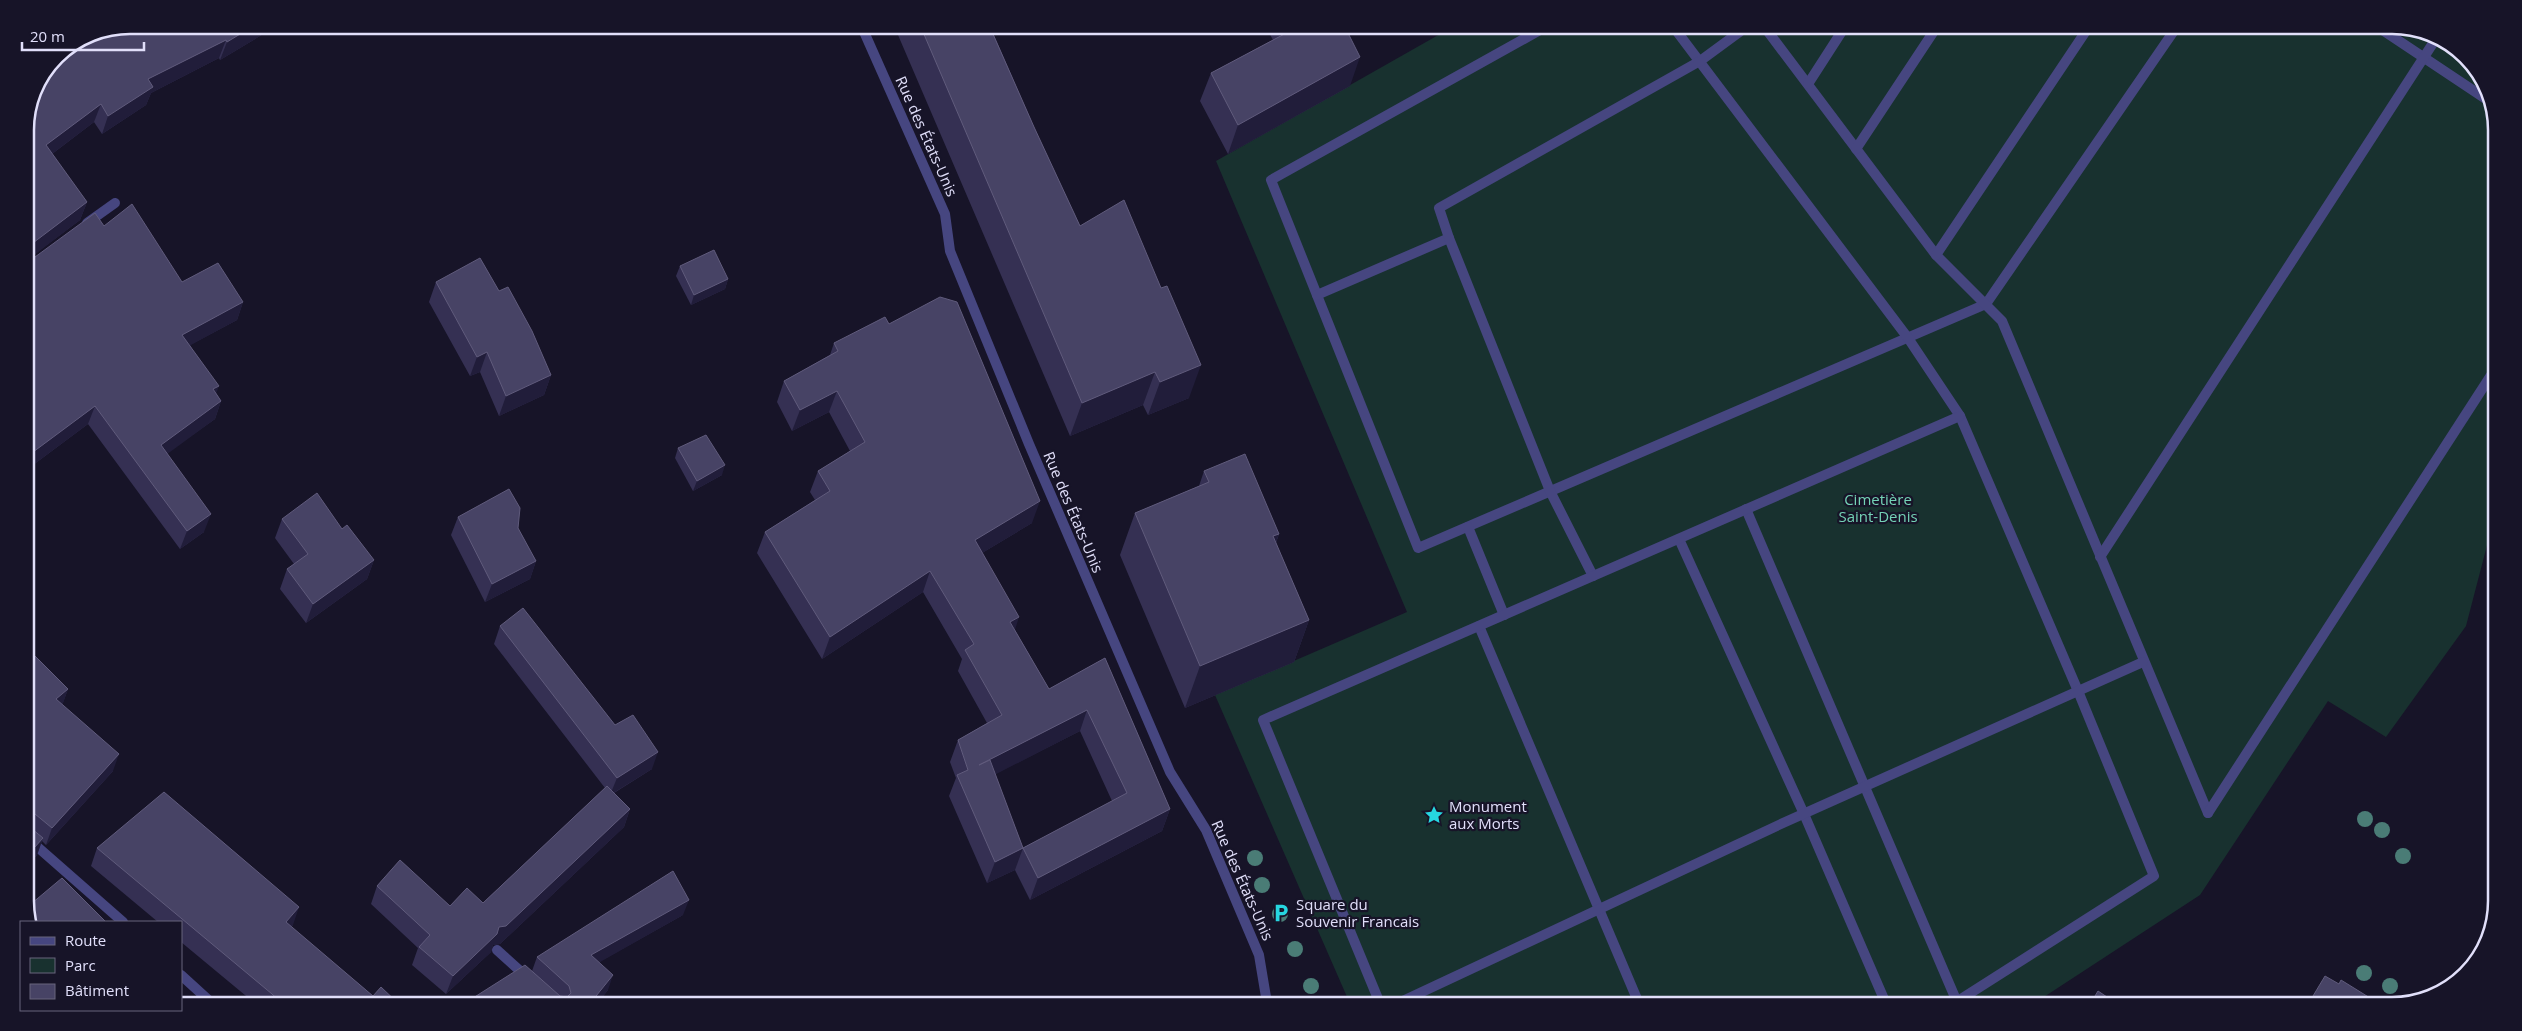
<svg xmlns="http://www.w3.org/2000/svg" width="2522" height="1031" font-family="'Open Sans',sans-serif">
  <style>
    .green { fill: #18312f }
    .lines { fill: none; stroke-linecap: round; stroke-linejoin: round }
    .lane { stroke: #464680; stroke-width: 10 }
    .street { stroke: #464680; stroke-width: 10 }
    .tree { fill: #4a7c76 }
    .wall { fill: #353053; fill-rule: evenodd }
    .shaded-wall { fill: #211d3a }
    .building { fill: #474365; stroke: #605b7c; fill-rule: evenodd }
    .labels { text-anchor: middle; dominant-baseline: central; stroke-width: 4.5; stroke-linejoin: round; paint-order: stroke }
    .street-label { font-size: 15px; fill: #e1dffa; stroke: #171428 }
    .park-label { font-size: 15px; fill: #74d2b6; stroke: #171428 }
    .poi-label { font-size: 15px; fill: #e1dffa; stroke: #171428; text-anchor: start }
    .rim { fill: none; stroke: #e1dffa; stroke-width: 2.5 }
  </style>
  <rect width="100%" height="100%" fill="#171428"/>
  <!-- green -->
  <path class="green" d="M1456,25H2392L2432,33L2479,71L2497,124V507L2466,626L2386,737L2328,701L2200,895L2030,1006H1351L1215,695L1407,612L1216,161Z"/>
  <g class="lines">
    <!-- lane -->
    <g class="lane">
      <path d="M1549,25L1271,180L1418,548L1986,304L2178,25"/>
      <path d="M1672,25L1908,338L1960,416L2078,691L2154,876L1950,1006"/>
      <path d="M1763,25L1936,255L2002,321L2208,813"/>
      <path d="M2375,25L2489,101"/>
      <path d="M1808,84L1846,25"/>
      <path d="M1856,149L1938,25"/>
      <path d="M1936,255L2090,25"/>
      <path d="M1317,295L1449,238"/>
      <path d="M1746,509L1957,1002"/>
      <path d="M1468,527L1504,615"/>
      <path d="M1679,539L1804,814L1887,1006"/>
      <path d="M2100,557L2437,37"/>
      <path d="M1593,576L1550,491L1449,238L1439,208L1700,61L1749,25"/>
      <path d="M1479,626L1640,1006"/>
      <path d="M2208,813L2497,366"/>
      <path d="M1381,1006L1263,720L1960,416"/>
      <path d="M1392,1006L1783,823L2143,662"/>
    </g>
    <!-- street -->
    <g class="street">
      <path d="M861,25L945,214L950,251L1029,444L1170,772L1206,830L1259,955L1266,997L1270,1006"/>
      <path d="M87,223L115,203"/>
      <path d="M25,836L123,922"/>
      <path d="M497,950L528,978"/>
      <path d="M181,975L215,1006"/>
    </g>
  </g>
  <!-- trees -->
  <g class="tree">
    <circle cx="2365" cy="819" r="8"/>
    <circle cx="2382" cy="830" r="8"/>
    <circle cx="2403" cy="856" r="8"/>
    <circle cx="1255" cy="858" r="8"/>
    <circle cx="1262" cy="885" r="8"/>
    <circle cx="1280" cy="914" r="8"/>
    <circle cx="1295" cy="949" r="8"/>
    <circle cx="2364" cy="973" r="8"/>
    <circle cx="1311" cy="986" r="8"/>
    <circle cx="2390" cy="986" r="8"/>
  </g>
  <!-- wall -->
  <g class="wall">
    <path d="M902,25H1008L993,33L1034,127L1080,226L1189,398L1148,415L1143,405L1070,436L898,35Z"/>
    <path d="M1073,25H1084L1075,30Z"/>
    <path d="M1265,25H1344L1350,86L1228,154L1200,101L1211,73L1273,40Z"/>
    <path d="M270,30L220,60L219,58L151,93L146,105L102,134L94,122L52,154L87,202L80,220L32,256L35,257L104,226L182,282L243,302L237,320L190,345L216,393L221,401L215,419L167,453L204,532L180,549L88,424L25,471V124L56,56Z"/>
    <path d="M680,266L728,279L725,289L691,305L676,276Z"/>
    <path d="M436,282L499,291L551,375L544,395L499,416L480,372L470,376L429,302Z"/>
    <path d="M889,324L1032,523L982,553L1015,630L1049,689L1105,658L1170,809L1162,831L1030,900L1015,870L987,883L949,796L956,778L950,762L958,740L987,723L958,671L962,659L923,592L822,659L757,553L765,532L815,500L810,492L818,471L850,451L829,412L792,431L777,402L784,381L830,355L834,343ZM1080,731L1112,801L1023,848L995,774Z"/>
    <path d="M678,448L722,475L693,491L675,458Z"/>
    <path d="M1204,471L1279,534L1276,543L1309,620L1294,662L1185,708L1120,555L1135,513L1199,486Z"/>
    <path d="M458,517L518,528L536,561L530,579L485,602L451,535Z"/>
    <path d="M282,519L342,529L374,560L367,579L306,623L280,589L287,569L294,564L275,538Z"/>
    <path d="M500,626L615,725L652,769L614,793L630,809L624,827L500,944L493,945L491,952L446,994L412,965L418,948L371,904L377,886L450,906L483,903L605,788L494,644Z"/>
    <path d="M25,646L68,689L62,705L113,771L46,845L42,841L37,855L25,868Z"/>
    <path d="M97,848L293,925L291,927L373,996L401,1006H258L181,942V922H158L91,866Z"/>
    <path d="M683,915L599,962L608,990L595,1006H470L473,998L532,971L537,957Z"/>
  </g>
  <!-- shaded-wall -->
  <g class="shaded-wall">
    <path d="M255,25H272L270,30L220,60L227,42Z"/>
    <path d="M978,25H1008L971,44Z"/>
    <path d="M1077,25H1084L1075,30Z"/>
    <path d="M226,40L219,58L151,93L146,105L102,134L108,116L148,79Z"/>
    <path d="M1360,57L1350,86L1228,154L1238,125Z"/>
    <path d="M101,104L94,122L40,163L46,145Z"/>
    <path d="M87,202L80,220L25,262V249Z"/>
    <path d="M728,279L725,289L691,305L694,295Z"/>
    <path d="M243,302L237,320L176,353L182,335Z"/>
    <path d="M487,352L480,372L470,376L477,357Z"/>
    <path d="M1201,365L1189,398L1148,415L1160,382Z"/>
    <path d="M1155,372L1143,405L1070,436L1082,403Z"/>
    <path d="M551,375L544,395L499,416L506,396Z"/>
    <path d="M219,386L212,404L213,389Z"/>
    <path d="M837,391L829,412L792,431L800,410Z"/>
    <path d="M221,401L215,419L155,463L161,445Z"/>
    <path d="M95,406L88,424L25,471V458Z"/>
    <path d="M725,465L722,475L693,491L697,481Z"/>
    <path d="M1040,501L1032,523L967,562L975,540Z"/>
    <path d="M211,514L204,532L180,549L187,531Z"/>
    <path d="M1279,534L1264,575L1273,536Z"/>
    <path d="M374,560L367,579L306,623L313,604Z"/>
    <path d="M536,561L530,579L485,602L492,584Z"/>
    <path d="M930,571L923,592L822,659L830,637Z"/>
    <path d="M1019,617L1012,639L1010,622Z"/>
    <path d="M1309,620L1294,662L1185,708L1200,666Z"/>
    <path d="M68,689L62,706L56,699Z"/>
    <path d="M1087,710L1080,731L971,787L979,765Z"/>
    <path d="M658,752L652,769L610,795L617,778Z"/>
    <path d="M119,754L113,771L46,845L52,828Z"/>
    <path d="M630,809L624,827L500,944L493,945L491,952L446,994L453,976L499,927Z"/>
    <path d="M1170,809L1162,831L1030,900L1038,878Z"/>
    <path d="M26,814H35L29,831H25V816Z"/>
    <path d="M43,838L37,855L25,868V858Z"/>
    <path d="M1023,848L1015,870L987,883L995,862Z"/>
    <path d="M689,900L683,915L586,970L591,955Z"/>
    <path d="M299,907L293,925L279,940L286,922Z"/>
    <path d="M613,975L608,990L595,1006H588Z"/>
  </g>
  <!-- building -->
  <g class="building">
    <path d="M130,25H255L227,42L226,40L148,79L153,87L108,116L101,104L46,145L87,202L25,249V124L33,90L56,56L90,33Z"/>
    <path d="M920,25H989L1034,127L1080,226L1124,200L1161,288L1167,286L1201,365L1160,382L1155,372L1082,403Z"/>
    <path d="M1290,25H1344L1360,57L1238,125L1211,73L1292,30Z"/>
    <path d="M132,204L182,282L218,263L243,302L182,335L219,386L213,389L221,401L161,445L211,514L187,531L95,406L25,458V249L26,255L35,257L95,213L104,226Z"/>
    <path d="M714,250L728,279L694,295L680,266Z"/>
    <path d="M480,258L499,291L508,287L532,331L551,375L506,396L487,352L477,357L436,282Z"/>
    <path d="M940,297L957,302L1040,501L975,540L1019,617L1010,622L1049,689L1105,658L1170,809L1038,878L1023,848L995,862L957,775L968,770L958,740L1002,715L965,650L974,644L930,571L830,637L765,532L830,491L818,471L865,442L837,391L800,410L784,381L838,351L834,343L885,317L889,324ZM1087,710L1127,793L1023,848L990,760L979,765Z"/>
    <path d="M706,435L725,465L697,481L678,448Z"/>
    <path d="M1245,454L1279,534L1273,536L1309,620L1200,666L1135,513L1209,482L1204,471Z"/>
    <path d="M509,489L520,508L518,528L536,561L492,584L458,517Z"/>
    <path d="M317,493L342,529L347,525L374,560L313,604L287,569L308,554L282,519Z"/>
    <path d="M523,608L615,725L633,715L658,752L617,778L500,626Z"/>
    <path d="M25,646L68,689L56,699L119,754L52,828L35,814H26L25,816Z"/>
    <path d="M607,786L630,809L506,926L499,927L497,934L453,976L419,947L430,935L377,886L400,860L450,906L467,888L483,903Z"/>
    <path d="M164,792L299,907L286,922L373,996L381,987L401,1006H285L272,994L97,848Z"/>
    <path d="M25,821L26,824L43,838L25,858Z"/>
    <path d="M673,871L689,900L591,955L613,975L588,1006H482L473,998L525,965L560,996L567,997L571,993L569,986L537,957Z"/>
    <path d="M62,878L106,922H31L25,909Z"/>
    <path d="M2325,976L2339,984L2341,980L2383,1006H2307Z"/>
    <path d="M2098,991L2110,999L2113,997L2130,1006H2089Z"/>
    <path d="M181,997L191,1006H181Z"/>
  </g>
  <!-- icons -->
  <defs>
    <g id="sight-bare" transform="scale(1.5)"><path d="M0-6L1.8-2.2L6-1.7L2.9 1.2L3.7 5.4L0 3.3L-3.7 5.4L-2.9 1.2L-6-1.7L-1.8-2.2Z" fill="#26d6e0" stroke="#171428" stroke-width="2.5" paint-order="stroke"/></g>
    <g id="parking-bare" transform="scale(1.5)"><path d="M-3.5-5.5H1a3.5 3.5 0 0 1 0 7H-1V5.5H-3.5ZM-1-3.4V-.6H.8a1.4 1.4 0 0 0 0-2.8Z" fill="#26d6e0" stroke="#171428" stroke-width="2.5" paint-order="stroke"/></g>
  </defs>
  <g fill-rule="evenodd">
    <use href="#sight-bare" x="1434" y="815"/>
    <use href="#parking-bare" x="1281" y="913"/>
  </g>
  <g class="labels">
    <!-- street labels -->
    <g class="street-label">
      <text transform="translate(927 136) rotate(66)">Rue des États-Unis</text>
      <text transform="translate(1074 512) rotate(67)">Rue des États-Unis</text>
      <text transform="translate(1243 880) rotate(66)">Rue des États-Unis</text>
    </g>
    <!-- park labels -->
    <g class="park-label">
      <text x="1878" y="499">Cimetière<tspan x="1878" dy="17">Saint-Denis</tspan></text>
    </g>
    <!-- poi labels -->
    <g class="poi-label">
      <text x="1449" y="806">Monument<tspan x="1449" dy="17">aux Morts</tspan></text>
      <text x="1296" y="904">Square du<tspan x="1296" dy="17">Souvenir Francais</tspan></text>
    </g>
  </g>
  <!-- crop -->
  <path d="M0 0H2522V1031H0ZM130 34H2392A96 96 0 0 1 2488 130V901A96 96 0 0 1 2392 997H130A96 96 0 0 1 34 901V130A96 96 0 0 1 130 34Z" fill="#171428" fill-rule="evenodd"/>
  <path class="rim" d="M130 34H2392A96 96 0 0 1 2488 130V901A96 96 0 0 1 2392 997H130A96 96 0 0 1 34 901V130A96 96 0 0 1 130 34Z"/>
  <!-- legend -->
  <rect x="20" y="921" width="162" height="90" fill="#171428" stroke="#68657c"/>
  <rect x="30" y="937" width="25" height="8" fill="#464680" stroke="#68657c"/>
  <text x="65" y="946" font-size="15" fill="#e1dffa">Route</text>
  <rect x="30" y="958" width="25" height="15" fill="#18312f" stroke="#68657c"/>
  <text x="65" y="971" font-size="15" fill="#e1dffa">Parc</text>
  <rect x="30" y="984" width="25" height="15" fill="#474365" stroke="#68657c"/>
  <text x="65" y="996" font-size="15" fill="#e1dffa">Bâtiment</text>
  <!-- scale -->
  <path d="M22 42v8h122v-8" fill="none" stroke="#e1dffa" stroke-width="2.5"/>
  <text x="30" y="42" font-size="15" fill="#e1dffa" stroke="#171428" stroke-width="4" paint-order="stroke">20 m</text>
</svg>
